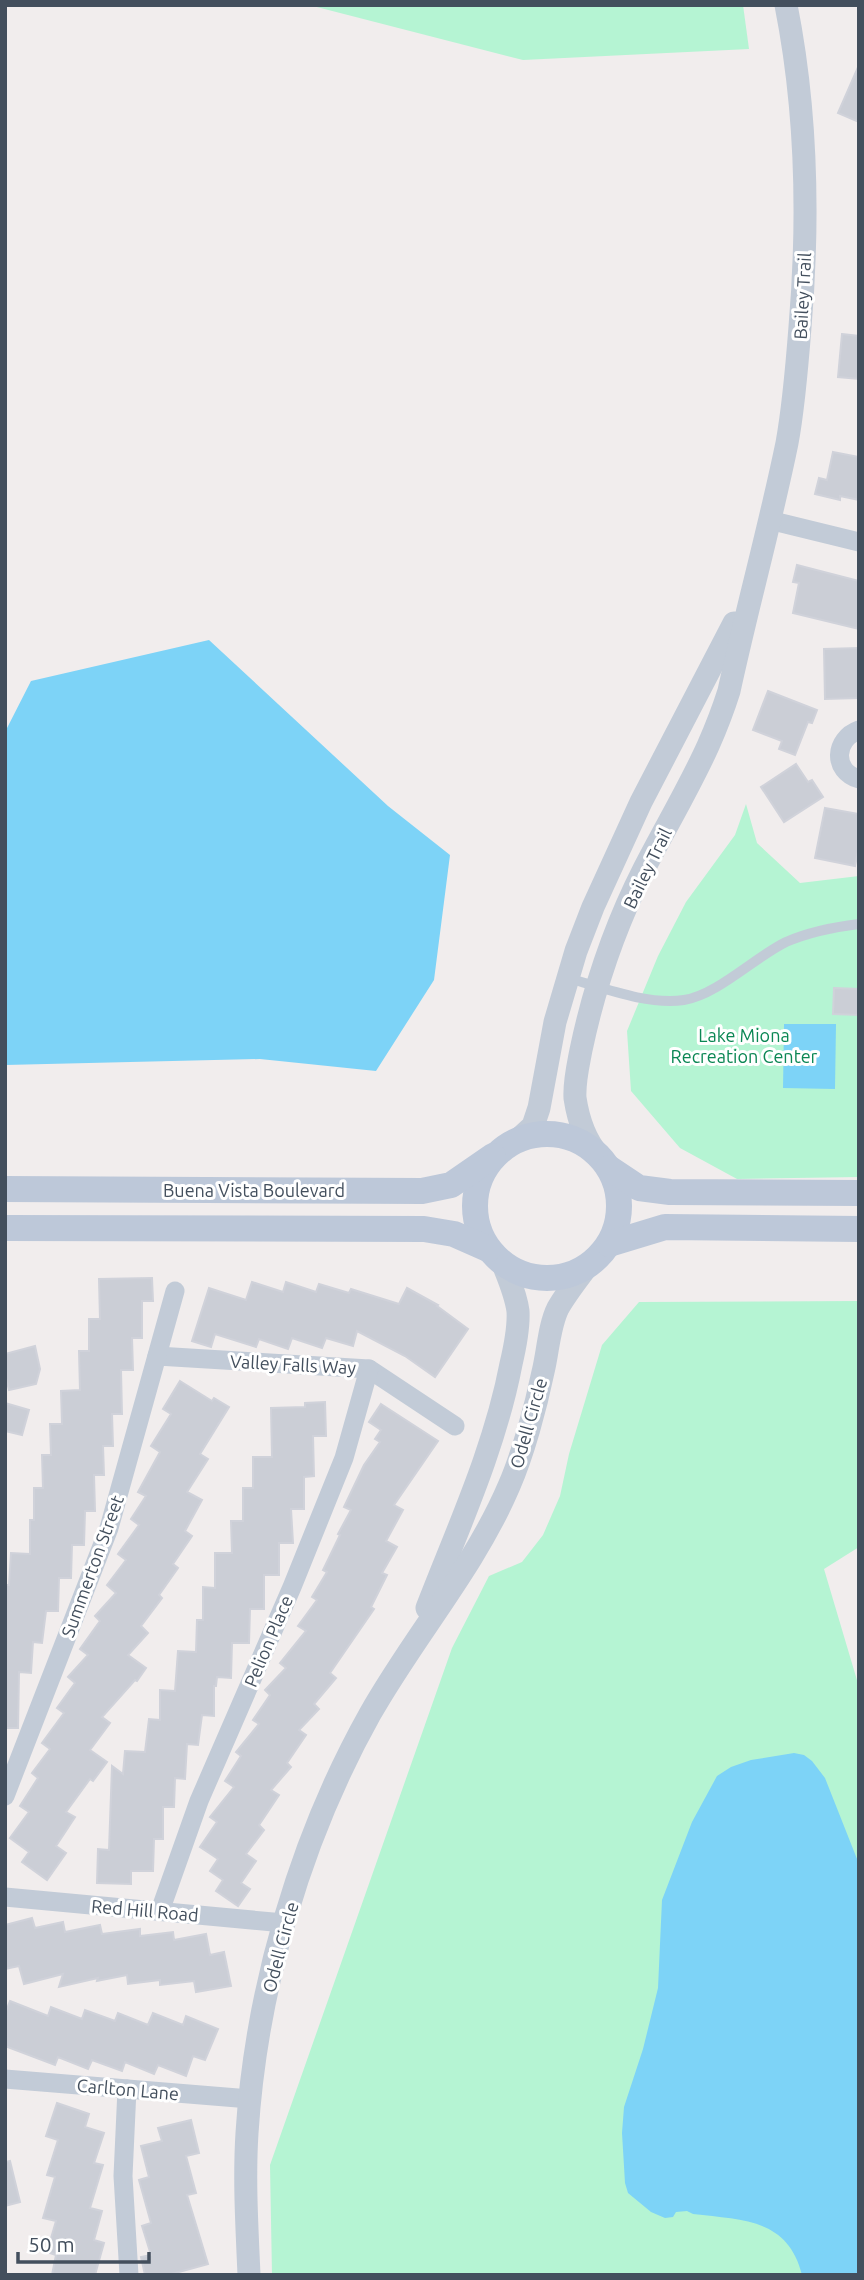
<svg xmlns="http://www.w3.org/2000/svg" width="864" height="2280" font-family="Ubuntu,sans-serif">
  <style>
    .green { fill: #b5f4d3 }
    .water { fill: #7dd3f7 }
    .building { fill: #cbced6; stroke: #d0d2da; stroke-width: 2 }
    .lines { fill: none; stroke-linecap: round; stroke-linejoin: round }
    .service { stroke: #c2cbd7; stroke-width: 10 }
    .minor { stroke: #c2cbd7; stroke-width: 19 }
    .tertiary { stroke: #c2cbd7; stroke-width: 23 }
    .secondary { stroke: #bdc8d9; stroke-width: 26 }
    .labels { text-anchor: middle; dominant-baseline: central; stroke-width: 6; stroke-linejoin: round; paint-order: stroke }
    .street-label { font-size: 18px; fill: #434f5d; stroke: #fff }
    .park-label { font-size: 18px; fill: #0b8754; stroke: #fff }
  </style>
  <rect width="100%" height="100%" fill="#f1eded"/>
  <!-- green -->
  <g class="green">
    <path d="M309,5H743L749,49L523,60Z"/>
    <path d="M746,804L757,843L800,883L859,876V1177L737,1179L680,1148L631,1091L627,1031L658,956L686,902L735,835Z"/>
    <path d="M859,1301V1547L824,1569L859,1687V2275H272L270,2165L452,1648L489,1576L522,1562L543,1535L560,1496L569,1454L602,1345L639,1302Z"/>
  </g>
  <!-- water -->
  <g class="water">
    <path d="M209,640L388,806L450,855L434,980L376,1071L260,1059L5,1065V732L31,681Z"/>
    <path d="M784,1024H836L835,1089L783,1088Z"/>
    <path d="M794,1753L804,1755L812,1761L825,1778L859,1864V2275H802C788,2218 742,2220 693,2214L687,2211L676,2212L673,2217L665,2218L651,2212L628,2193L625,2183L622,2133L624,2107L643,2049L658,1988L662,1900L692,1822L717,1776L731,1767L751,1760Z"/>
  </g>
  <!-- building -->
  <g class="building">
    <path d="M859,65V122L838,113Z"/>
    <path d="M842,334L859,336V379L838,377Z"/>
    <path d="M833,452L859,457V500L840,496V500L815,494L819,478L827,480Z"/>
    <path d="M797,565L859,581V629L793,613L799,583L793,582Z"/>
    <path d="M859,648V698L825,699L824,649Z"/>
    <path d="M768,691L817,710L812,723L808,722L795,755L779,749L782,741L753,730Z"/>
    <path d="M796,764L808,782L812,780L823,797L784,822L761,787Z"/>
    <path d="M825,808L859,814V846L855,866L815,858Z"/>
    <path d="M834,988L859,989V1015L833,1014Z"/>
    <path d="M152,1278L153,1301H142V1338H132L133,1370H121L122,1414H112L113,1446H103L104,1475H94L95,1511H85L84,1545H72L71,1578H59L58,1611H46L42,1643L33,1642L31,1673L19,1672L18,1728H5L6,1585H9L11,1553L30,1554V1520H34V1488H43L42,1455H51L50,1424H62L61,1391L80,1390L79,1351H89V1319H100L99,1279Z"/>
    <path d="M252,1282L283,1292L286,1282L316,1292L319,1284L349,1293L351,1289L399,1304L407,1288L438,1305L437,1306L468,1329L435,1377L405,1356L357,1331L353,1346L326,1338L322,1348L292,1338L288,1349L259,1339L256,1347L215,1334L211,1347L192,1341L209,1288L246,1300Z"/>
    <path d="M35,1346L40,1369L36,1384L9,1390L5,1374V1354Z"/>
    <path d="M180,1381L212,1401L214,1398L229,1407L200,1454L208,1459L187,1492L202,1500L185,1531L192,1536L173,1564L178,1568L159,1595L162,1598L141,1626L148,1633L128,1655L146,1668L137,1681L135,1680L102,1717L110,1723L90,1750L107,1762L93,1781L90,1779L66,1812L75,1817L56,1846L66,1853L47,1880L22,1862L29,1852L10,1838L29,1812L20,1806L38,1778L32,1773L50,1749L42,1743L64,1713L57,1708L75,1683L68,1677L88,1655L80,1649L100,1621L95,1616L116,1593L107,1585L126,1560L118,1554L139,1525L131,1519L146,1496L138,1492L160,1452L151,1446L171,1414L163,1409Z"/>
    <path d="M325,1402L326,1436H313L314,1476L304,1477V1509H291L293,1543H279V1575H264V1609H250L249,1643H232L231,1678L217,1677L216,1686H214V1716L202,1715L198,1745L187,1744L185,1779L175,1778L174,1807H163V1839H154L153,1871H131V1884L97,1883L98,1849L109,1850L112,1766L123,1774L125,1751L145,1752L149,1719L160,1720V1690L175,1691L178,1651L196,1652L197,1620H203V1587L215,1588V1553H232L231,1521H243V1488H253V1457H272L271,1408L305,1407V1403Z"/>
    <path d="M5,1403L29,1410L22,1435L5,1431Z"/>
    <path d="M381,1404L438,1441L394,1505L403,1510L386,1541L397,1547L382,1573L387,1575L371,1607L374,1609L330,1673L336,1678L314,1704L319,1709L299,1730L306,1735L287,1763L291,1767L271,1790L279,1795L259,1825L264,1830L246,1854L256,1861L241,1883L250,1889L238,1906L216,1891L223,1880L210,1871L218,1859L200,1847L217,1822L210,1817L234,1787L225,1781L241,1756L236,1752L259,1724L253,1720L270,1695L265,1690L286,1668L280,1663L306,1631L298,1626L317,1600L312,1597L327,1572L323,1570L340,1535L338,1534L351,1510L344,1507L364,1465L380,1442L375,1439L381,1430L369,1422Z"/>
    <path d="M32,1918L35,1928L63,1922L65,1932L100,1925L102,1934L140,1929V1936L173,1932L174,1940L206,1934L210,1955L224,1952L231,1986L196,1992L194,1981L160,1985V1980L128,1984L127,1975L97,1981L98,1978L59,1987L63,1974L24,1984L19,1966L5,1969V1925Z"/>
    <path d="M10,2001L48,2016L51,2007L82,2019L85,2010L115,2021L118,2013L148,2025L153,2013L183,2025L186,2016L218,2029L205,2060L193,2056L186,2076L158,2065L154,2074L125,2062L122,2071L92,2060L88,2069L58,2057L55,2065L5,2046V2014Z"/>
    <path d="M57,2103L89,2114L85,2127L104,2133L94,2163L103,2165L90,2208L102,2211L94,2240L104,2243L95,2275H52L56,2255L47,2252L56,2221L43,2218L55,2177L47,2175L58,2140L46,2136Z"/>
    <path d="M191,2120L199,2153L186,2156L196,2193L187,2195L208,2264L168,2275H145L141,2257L151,2255L142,2226L151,2223L139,2180L149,2177L141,2146L162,2141L158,2128Z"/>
    <path d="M10,2161L20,2202L5,2206V2162Z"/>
  </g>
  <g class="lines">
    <!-- service -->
    <path class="service" d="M568,978C604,988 646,1005 684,1000C717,995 755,957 786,942C809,932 834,927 859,924"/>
    <!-- minor -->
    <g class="minor">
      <path d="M769,520L859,542"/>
      <path d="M859,730C834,739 832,771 859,779"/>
      <path d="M157,1356L369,1369L455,1426"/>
      <path d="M5,1796L109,1528L175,1291"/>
      <path d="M5,1897L284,1923"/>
      <path d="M160,1911L199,1801L292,1587L344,1458L369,1369"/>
      <path d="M5,2079L250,2099"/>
      <path d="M127,2089L123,2176L129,2275"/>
    </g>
    <!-- tertiary -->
    <g class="tertiary">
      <path d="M521,1137L533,1126L539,1108L555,1022L576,951L593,907L641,802L734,623"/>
      <path d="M599,1156C585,1140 578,1118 575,1098C574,1082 578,1066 581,1050C594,988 615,926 644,869C665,828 689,788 708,746C716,728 723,710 729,691C747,608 770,526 787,443C794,405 797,366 800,327C809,220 807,111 786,5"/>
      <path d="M427,1608C458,1528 495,1448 511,1364C515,1347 519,1328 518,1311C516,1295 509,1279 503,1264"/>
      <path d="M249,2275C247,2228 244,2180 247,2133C256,1990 300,1839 370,1714C414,1636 474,1568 509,1486C523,1454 536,1406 543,1372C548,1352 549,1326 558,1308C566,1294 576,1281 586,1268"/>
    </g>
    <!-- secondary -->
    <g class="secondary">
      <circle cx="547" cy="1206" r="72"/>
      <path d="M609,1168L639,1188L670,1192L859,1193"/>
      <path d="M5,1189L422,1191L451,1185L493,1156"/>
      <path d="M5,1228L424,1229L454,1234L488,1249"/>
      <path d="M609,1244L665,1227L859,1229"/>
    </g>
  </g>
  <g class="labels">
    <!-- street labels -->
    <g class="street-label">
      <text transform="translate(802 296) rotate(-87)">Bailey Trail</text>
      <text transform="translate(647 868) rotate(-64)">Bailey Trail</text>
      <text x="254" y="1190">Buena Vista Boulevard</text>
      <text transform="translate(293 1364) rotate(3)">Valley Falls Way</text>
      <text transform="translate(528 1423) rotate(-74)">Odell Circle</text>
      <text transform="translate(92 1566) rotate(-70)">Summerton Street</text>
      <text transform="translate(268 1641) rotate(-67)">Pelion Place</text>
      <text transform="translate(145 1910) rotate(5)">Red Hill Road</text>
      <text transform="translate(280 1947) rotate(-75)">Odell Circle</text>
      <text transform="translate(128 2089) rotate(5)">Carlton Lane</text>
    </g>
    <!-- park labels -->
    <g class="park-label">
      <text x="744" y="1035">Lake Miona<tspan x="744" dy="21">Recreation Center</tspan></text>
    </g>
  </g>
  <!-- border -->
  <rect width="864" height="2280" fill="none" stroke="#434f5d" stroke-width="14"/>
  <!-- scale -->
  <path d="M18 2252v10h131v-10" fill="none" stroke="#434f5d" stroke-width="3.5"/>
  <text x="28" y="2252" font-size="21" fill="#434f5d" stroke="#ffffff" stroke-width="5" paint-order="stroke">50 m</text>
</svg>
